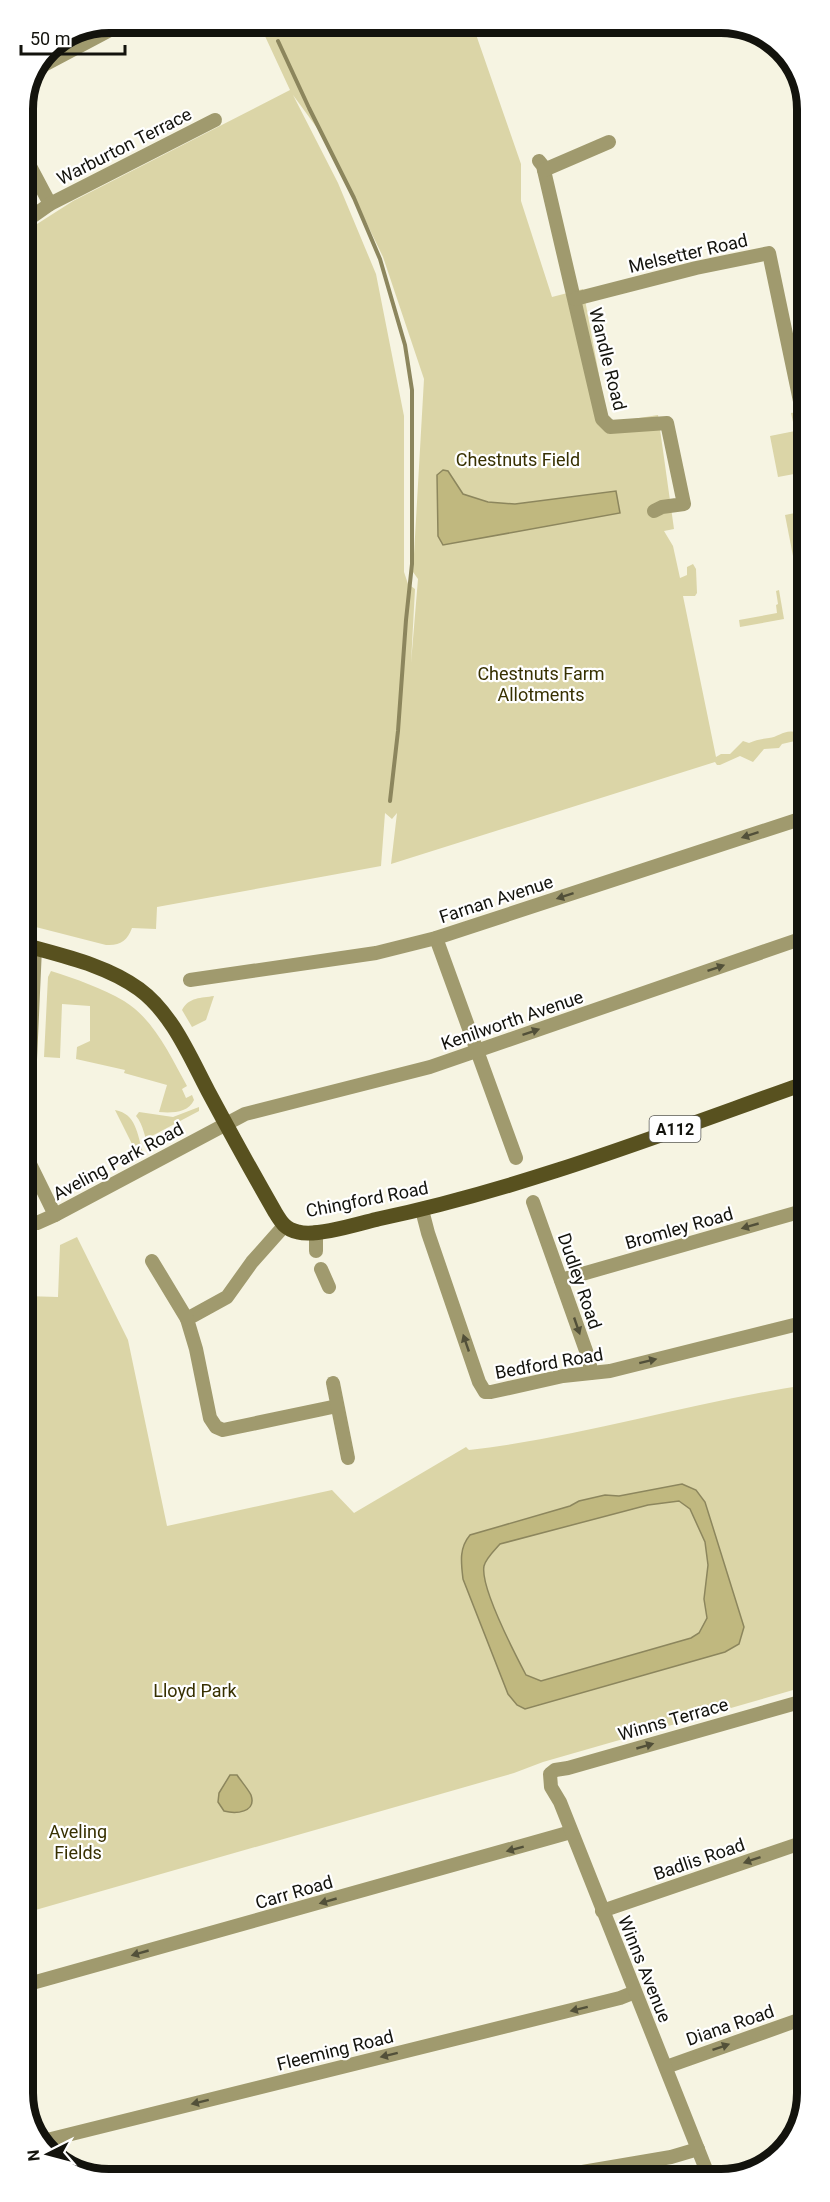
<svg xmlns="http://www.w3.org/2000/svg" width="830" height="2202" font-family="Roboto,sans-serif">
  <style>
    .green { fill: #dbd5a7; fill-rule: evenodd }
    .water { fill: #c0b87f; stroke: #8c865d; stroke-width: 1.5; fill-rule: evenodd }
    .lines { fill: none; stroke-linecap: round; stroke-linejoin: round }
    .stream { stroke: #8c865d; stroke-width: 4 }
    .street { stroke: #a09a6e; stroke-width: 14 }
    .primary { stroke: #58511f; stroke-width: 15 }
    .oneway { fill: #525039 }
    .labels { text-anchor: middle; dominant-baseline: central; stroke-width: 4.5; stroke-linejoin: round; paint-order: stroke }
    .shield { fill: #fff; stroke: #5a5a56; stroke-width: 1.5 }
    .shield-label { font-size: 16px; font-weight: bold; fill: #13130d }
    .street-label { font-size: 18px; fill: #13130d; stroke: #fff }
    .park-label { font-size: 18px; fill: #373001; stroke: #fff }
    .rim { fill: none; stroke: #13130d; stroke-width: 8 }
  </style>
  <rect width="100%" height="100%" fill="#f6f4e2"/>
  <!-- green -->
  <g class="green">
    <path d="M270,23H472L521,164V201L552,297L583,289L608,423L658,415L674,529L664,531L673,546L680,578L687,575V567L693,564L696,569L697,593L695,596H683L716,757L721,754H730L743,741L749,743C756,740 761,739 769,738C779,737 786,728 797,733L795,741L782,744L779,748L764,749L753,762L740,756L720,765H717L715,762L391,864L397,813L392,819L385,813L381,866L157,907L156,929L132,928C127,941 120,946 106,945L24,924L23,233L73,201L290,90L264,34L262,26ZM293,95L328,143L383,257L424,379L413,572L418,579L411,663L415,589L408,584L404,572V416L376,274L338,183Z"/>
    <path d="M797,412L805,450V472L778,477L770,436L795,431L791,413Z"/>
    <path d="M805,511V554L793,556L785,515Z"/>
    <path d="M779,590L784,619L740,627L739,620L777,613L776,605L778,604L776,591Z"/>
    <path d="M51,971C76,979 102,988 124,1001C154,1019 171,1057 187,1086L182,1089L186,1098L192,1095L194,1100C188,1113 172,1113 159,1112L167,1085L124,1073L125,1070L76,1059L77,1047L90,1041V1006L62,1004L60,1058L44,1057L48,977Z"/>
    <path d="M214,996L206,1020L192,1027L182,1010C189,997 201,998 214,996Z"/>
    <path d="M199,1107V1111L150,1137L155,1147L150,1149C144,1138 144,1125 136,1116L139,1112L173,1117Z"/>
    <path d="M115,1110C137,1114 137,1135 143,1152L138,1156Z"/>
    <path d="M77,1237L128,1340L167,1526L332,1490L354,1513L466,1447L469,1450C583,1437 693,1402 806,1385L807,1686L543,1762L514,1773L25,1913L24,1296L58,1297L60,1245Z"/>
  </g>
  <!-- water -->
  <g class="water">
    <path d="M443,470L448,471L463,494L488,502L515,504L616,491L620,513L443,545L438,536L437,475Z"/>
    <path d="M682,1484L696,1490L705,1502L744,1627L739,1644L725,1652L525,1709L517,1705L508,1694L463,1579C461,1562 459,1548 470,1535L570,1506L579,1501L605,1495L619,1496ZM679,1501L690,1509L705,1542L708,1565L704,1599L707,1618L699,1633L691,1638L541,1681L526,1675C515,1654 480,1587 484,1566C486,1558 495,1550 500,1544L648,1505Z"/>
    <path d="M230,1775H237C241,1781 248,1789 251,1795C257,1813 235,1814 224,1811L218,1802L219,1793Z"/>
  </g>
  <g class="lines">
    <!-- stream -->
    <path class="stream" d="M278,41L309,108L354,198L380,259L405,345L412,390V564L406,620L398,731L390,801"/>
    <!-- street -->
    <g class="street">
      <path d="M40,67L123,23"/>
      <path d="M23,153L50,204"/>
      <path d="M539,161L543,166L602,419L610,427L667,423L684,504L662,507L654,511"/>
      <path d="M544,170L609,142"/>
      <path d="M23,223L50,204L215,120"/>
      <path d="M575,299L696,268L769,253L805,425"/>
      <path d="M436,938L516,1158"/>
      <path d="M35,948L26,1149L30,1164L55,1215"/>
      <path d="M190,980L376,953L436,938L806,817"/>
      <path d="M533,1202L590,1362V1373"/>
      <path d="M422,1210L428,1233L479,1382L485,1392H491L563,1376L610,1371L806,1322"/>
      <path d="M24,1224L37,1223L55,1215L245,1114L430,1067L806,937"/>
      <path d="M284,1226L252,1262L227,1297L187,1319L196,1349L210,1418L216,1427L223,1430L337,1406"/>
      <path d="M316,1232V1251"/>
      <path d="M152,1261L187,1319"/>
      <path d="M321,1269L329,1287"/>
      <path d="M561,1280L806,1210"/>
      <path d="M333,1383L348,1458"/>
      <path d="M602,1911L807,1841"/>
      <path d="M25,1985L571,1832"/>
      <path d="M666,2067L807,2017"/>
      <path d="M43,2141L620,1998L635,1992"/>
      <path d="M553,2177L671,2157L698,2149"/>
      <path d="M709,2177L560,1802L551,1787L550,1774L555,1770L568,1768L807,1700"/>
    </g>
    <!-- primary -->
    <path class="primary" d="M24,945C63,956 106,965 139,989C172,1013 190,1057 208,1091C230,1132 252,1172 275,1212C281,1222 285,1229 298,1232C316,1237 358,1224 378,1219C525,1188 665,1133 806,1083"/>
  </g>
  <!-- one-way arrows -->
  <defs><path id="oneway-solid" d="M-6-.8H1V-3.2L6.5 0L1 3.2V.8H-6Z" transform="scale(1.5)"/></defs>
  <g class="oneway">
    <use href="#oneway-solid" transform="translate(750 835) rotate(162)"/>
    <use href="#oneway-solid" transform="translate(565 896) rotate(162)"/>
    <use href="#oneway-solid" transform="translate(716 968) rotate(-19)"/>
    <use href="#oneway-solid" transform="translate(531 1032) rotate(-19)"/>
    <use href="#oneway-solid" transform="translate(750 1226) rotate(164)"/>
    <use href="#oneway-solid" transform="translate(577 1326) rotate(71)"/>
    <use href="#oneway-solid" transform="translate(466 1343) rotate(-109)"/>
    <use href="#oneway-solid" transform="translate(648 1361) rotate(-14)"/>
    <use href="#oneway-solid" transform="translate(645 1746) rotate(-16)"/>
    <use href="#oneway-solid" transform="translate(515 1849) rotate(165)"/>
    <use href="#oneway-solid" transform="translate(752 1860) rotate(161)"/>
    <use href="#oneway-solid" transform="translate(328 1901) rotate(164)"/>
    <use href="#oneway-solid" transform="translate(140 1953) rotate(164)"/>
    <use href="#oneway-solid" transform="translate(579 2009) rotate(166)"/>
    <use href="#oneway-solid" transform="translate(721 2047) rotate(-19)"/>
    <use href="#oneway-solid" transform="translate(389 2055) rotate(166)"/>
    <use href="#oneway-solid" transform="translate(200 2102) rotate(166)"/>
  </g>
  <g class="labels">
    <!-- shield labels -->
    <rect class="shield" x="649.5" y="1116" width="51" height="26" rx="4.5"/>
    <g class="shield-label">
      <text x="675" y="1129">A112</text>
    </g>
    <!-- street labels -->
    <g class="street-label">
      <text transform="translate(124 146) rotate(-27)">Warburton Terrace</text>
      <text transform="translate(688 253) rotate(-13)">Melsetter Road</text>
      <text transform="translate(608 359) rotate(76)">Wandle Road</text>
      <text transform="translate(496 899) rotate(-18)">Farnan Avenue</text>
      <text transform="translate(512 1020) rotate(-19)">Kenilworth Avenue</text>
      <text transform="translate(118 1161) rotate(-28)">Aveling Park Road</text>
      <text transform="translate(367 1199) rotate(-11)">Chingford Road</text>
      <text transform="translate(679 1228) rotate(-16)">Bromley Road</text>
      <text transform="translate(580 1281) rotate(71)">Dudley Road</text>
      <text transform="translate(549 1363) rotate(-10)">Bedford Road</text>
      <text transform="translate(673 1719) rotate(-16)">Winns Terrace</text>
      <text transform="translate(699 1859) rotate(-19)">Badlis Road</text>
      <text transform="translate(294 1892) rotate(-16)">Carr Road</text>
      <text transform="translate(645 1969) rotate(68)">Winns Avenue</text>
      <text transform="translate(730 2025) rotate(-19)">Diana Road</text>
      <text transform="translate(335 2050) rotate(-14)">Fleeming Road</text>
    </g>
    <!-- park labels -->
    <g class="park-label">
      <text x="518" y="459">Chestnuts Field</text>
      <text x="541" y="673">Chestnuts Farm<tspan x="541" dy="21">Allotments</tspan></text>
      <text x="195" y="1690">Lloyd Park</text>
      <text x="78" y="1831">Aveling<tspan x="78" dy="21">Fields</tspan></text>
    </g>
  </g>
  <!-- crop -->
  <path d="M0 0H830V2202H0ZM109 33H721A76 76 0 0 1 797 109V2093A76 76 0 0 1 721 2169H109A76 76 0 0 1 33 2093V109A76 76 0 0 1 109 33Z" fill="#fff" fill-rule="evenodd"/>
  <path class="rim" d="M109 33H721A76 76 0 0 1 797 109V2093A76 76 0 0 1 721 2169H109A76 76 0 0 1 33 2093V109A76 76 0 0 1 109 33Z"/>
  <!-- north arrow -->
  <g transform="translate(48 2154) rotate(264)" stroke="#ffffff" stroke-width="4.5" paint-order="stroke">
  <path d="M0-4.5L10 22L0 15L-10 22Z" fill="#13130d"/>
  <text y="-9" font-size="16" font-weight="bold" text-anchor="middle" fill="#13130d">N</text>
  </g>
  <!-- scale -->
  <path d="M21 45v9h104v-9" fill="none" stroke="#13130d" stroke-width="3"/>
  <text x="30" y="45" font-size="18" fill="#13130d" stroke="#ffffff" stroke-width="4.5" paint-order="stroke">50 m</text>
</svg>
